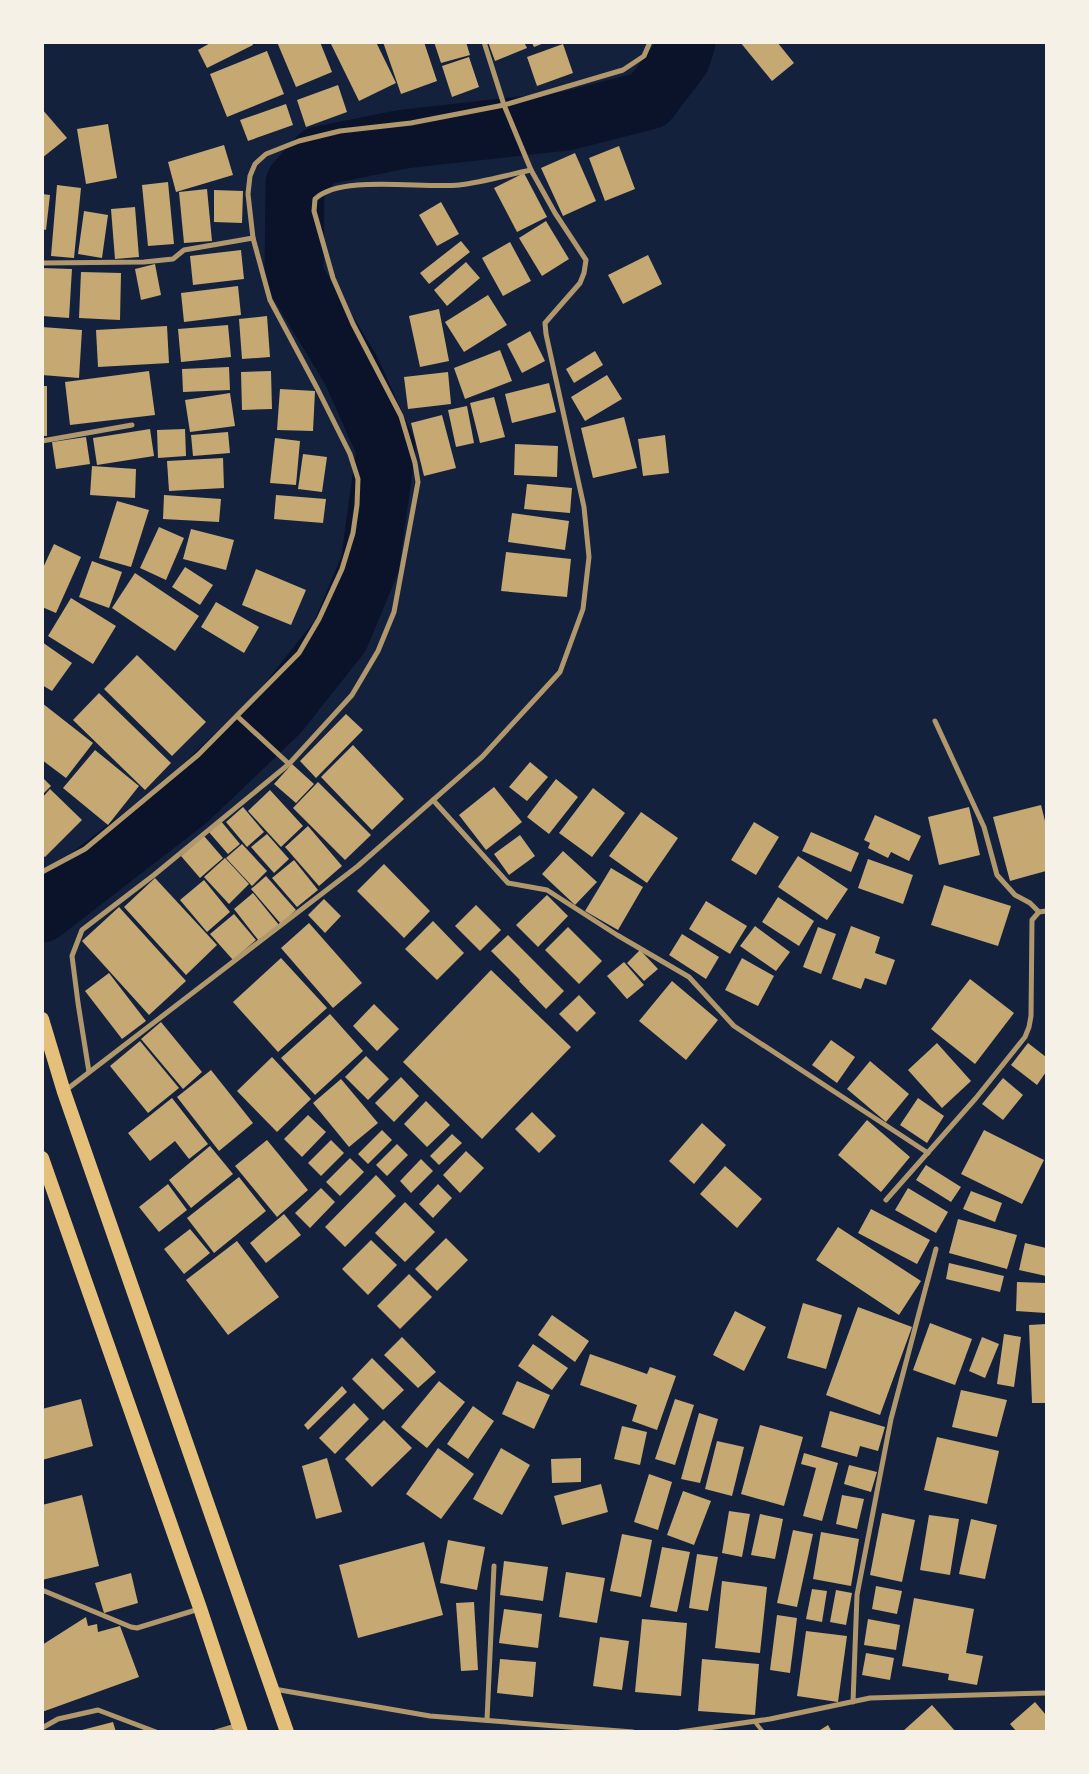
<svg xmlns="http://www.w3.org/2000/svg" width="1089" height="1774" font-family="'Space Grotesk',sans-serif">
  <style>
    .lines { fill: none; stroke-linecap: round; stroke-linejoin: round }
    .river { stroke: #0b132b; stroke-width: 59 }
    .building { fill: #c6a872 }
    .service { stroke: #b1986c; stroke-width: 4 }
    .minor { stroke: #b1986c; stroke-width: 5 }
    .trunk { stroke: #e5c07b; stroke-width: 14 }
  </style>
  <rect width="100%" height="100%" fill="#14213d"/>
  <g class="lines">
    <!-- river -->
    <path class="river" d="M42,913L188,800L279,713L340,636L370,564L386,448L351,370L294,276L295,183L319,156L404,139L567,121L649,100L681,58L686,42"/>
  </g>
  <!-- building -->
  <g class="building">
    <path d="M212,42H252L253,45L207,68L198,50Z"/>
    <path d="M277,42H320L332,72L296,87Z"/>
    <path d="M330,42H376L396,83L359,101Z"/>
    <path d="M383,42H424L437,81L401,94Z"/>
    <path d="M434,42H466L470,55L441,63Z"/>
    <path d="M488,42H524L527,48L495,61Z"/>
    <path d="M740,42H777L794,63L772,81Z"/>
    <path d="M532,43H544L534,47Z"/>
    <path d="M563,44L573,73L537,86L527,57Z"/>
    <path d="M267,51L284,94L227,117L210,74Z"/>
    <path d="M469,57L479,87L452,97L442,66Z"/>
    <path d="M338,85L347,112L306,127L297,100Z"/>
    <path d="M286,104L293,125L248,141L240,120Z"/>
    <path d="M42,109L67,138L42,158Z"/>
    <path d="M108,124L117,178L86,184L77,129Z"/>
    <path d="M224,145L233,175L176,192L168,162Z"/>
    <path d="M619,146L635,189L605,201L589,158Z"/>
    <path d="M575,153L596,201L563,216L541,168Z"/>
    <path d="M524,173L547,217L517,232L494,188Z"/>
    <path d="M168,182L174,244L148,246L142,185Z"/>
    <path d="M57,185L81,188L74,258L51,256Z"/>
    <path d="M207,189L212,241L184,243L179,192Z"/>
    <path d="M214,190L243,191L242,223L214,222Z"/>
    <path d="M42,194L50,195L46,230L42,229Z"/>
    <path d="M441,202L459,234L437,246L419,215Z"/>
    <path d="M135,207L139,257L115,259L111,209Z"/>
    <path d="M84,211L108,215L102,258L78,254Z"/>
    <path d="M546,221L569,259L542,276L519,238Z"/>
    <path d="M461,241L470,252L429,284L420,273Z"/>
    <path d="M510,242L531,281L503,296L482,258Z"/>
    <path d="M241,250L244,279L193,285L190,256Z"/>
    <path d="M648,255L662,284L623,304L608,275Z"/>
    <path d="M466,262L480,278L447,306L434,290Z"/>
    <path d="M155,264L161,295L141,300L135,269Z"/>
    <path d="M42,268L72,269L69,318L42,316Z"/>
    <path d="M81,272L121,273L120,320L79,318Z"/>
    <path d="M238,286L241,315L184,322L181,293Z"/>
    <path d="M488,295L507,325L464,352L445,322Z"/>
    <path d="M439,309L449,361L420,367L409,316Z"/>
    <path d="M267,316L270,357L242,359L239,319Z"/>
    <path d="M228,325L231,357L181,362L178,329Z"/>
    <path d="M167,326L169,363L98,367L96,330Z"/>
    <path d="M42,327L82,330L79,378L42,375Z"/>
    <path d="M530,331L545,361L522,373L507,344Z"/>
    <path d="M500,350L512,381L465,399L454,368Z"/>
    <path d="M595,351L603,365L574,383L566,369Z"/>
    <path d="M229,367L230,390L183,392L182,369Z"/>
    <path d="M149,371L155,415L70,425L65,382Z"/>
    <path d="M271,371L272,409L242,410L241,372Z"/>
    <path d="M448,372L451,404L408,409L404,377Z"/>
    <path d="M607,375L622,399L585,421L571,397Z"/>
    <path d="M549,383L556,412L512,423L505,394Z"/>
    <rect x="42" y="386" width="5" height="50"/>
    <path d="M280,389L315,391L313,431L277,430Z"/>
    <path d="M230,393L235,426L190,432L185,400Z"/>
    <path d="M494,397L505,437L480,443L470,403Z"/>
    <path d="M467,406L474,443L456,447L448,410Z"/>
    <path d="M442,415L456,468L424,476L411,423Z"/>
    <path d="M624,417L637,468L593,478L581,428Z"/>
    <path d="M150,429L154,456L97,465L93,438Z"/>
    <path d="M185,429L186,456L158,458L157,430Z"/>
    <path d="M228,432L230,453L193,456L191,435Z"/>
    <path d="M665,435L669,473L643,476L638,439Z"/>
    <path d="M86,437L90,464L56,469L52,442Z"/>
    <path d="M275,438L300,441L296,485L270,483Z"/>
    <path d="M515,444L558,446L557,477L514,475Z"/>
    <path d="M303,454L327,457L322,492L298,489Z"/>
    <path d="M223,458L224,488L169,491L167,461Z"/>
    <path d="M92,466L136,469L135,498L90,495Z"/>
    <path d="M527,484L572,488L570,513L524,509Z"/>
    <path d="M164,495L221,499L219,522L163,519Z"/>
    <path d="M276,495L326,499L323,523L274,519Z"/>
    <path d="M117,501L149,510L131,567L99,558Z"/>
    <path d="M512,513L569,521L565,550L508,542Z"/>
    <path d="M159,527L184,538L166,580L140,568Z"/>
    <path d="M191,529L234,540L226,570L183,559Z"/>
    <path d="M54,544L81,557L56,613L42,607V570Z"/>
    <path d="M506,552L571,559L567,597L501,591Z"/>
    <path d="M92,561L122,572L109,608L79,597Z"/>
    <path d="M185,567L213,585L200,605L172,587Z"/>
    <path d="M256,569L306,590L291,625L242,605Z"/>
    <path d="M135,573L199,616L175,651L112,608Z"/>
    <path d="M71,598L116,626L93,664L48,636Z"/>
    <path d="M216,602L259,627L244,653L201,627Z"/>
    <path d="M42,642L72,663L52,691L42,685Z"/>
    <path d="M137,655L206,722L172,756L104,689Z"/>
    <path d="M99,693L171,763L145,790L73,720Z"/>
    <path d="M42,703L93,743L66,778L42,760Z"/>
    <path d="M346,714L363,730L316,778L300,761Z"/>
    <path d="M353,745L404,799L372,830L321,777Z"/>
    <path d="M95,750L139,786L108,825L63,788Z"/>
    <path d="M530,762L548,777L527,801L509,787Z"/>
    <path d="M292,764L314,784L296,803L274,784Z"/>
    <path d="M42,777L51,786L42,795Z"/>
    <path d="M556,779L578,797L549,834L527,817Z"/>
    <path d="M318,782L371,835L345,860L293,808Z"/>
    <path d="M494,787L522,822L486,850L459,815Z"/>
    <path d="M593,788L625,813L592,857L559,833Z"/>
    <path d="M50,789L82,820L45,857L42,855V798Z"/>
    <path d="M270,790L303,826L281,847L248,811Z"/>
    <path d="M1041,805L1046,825V871L1010,881L993,817Z"/>
    <path d="M243,807L264,832L247,847L226,822Z"/>
    <path d="M969,807L980,855L939,865L928,817Z"/>
    <path d="M641,812L678,838L647,883L609,856Z"/>
    <path d="M875,815L921,836L909,861L891,852L888,858L868,848L870,843L864,840Z"/>
    <path d="M220,820L240,844L228,854L208,831Z"/>
    <path d="M754,822L779,837L756,875L731,860Z"/>
    <path d="M308,826L342,866L319,886L285,847Z"/>
    <path d="M811,832L859,853L851,872L802,851Z"/>
    <path d="M267,834L289,859L274,873L251,847Z"/>
    <path d="M520,835L535,856L509,875L494,854Z"/>
    <path d="M204,836L223,858L200,878L181,856Z"/>
    <path d="M242,844L267,871L252,886L226,858Z"/>
    <path d="M563,851L597,882L575,905L542,874Z"/>
    <path d="M798,856L848,889L827,920L778,887Z"/>
    <path d="M225,858L249,884L229,904L204,877Z"/>
    <path d="M868,859L913,875L903,904L858,888Z"/>
    <path d="M294,860L318,890L297,907L272,878Z"/>
    <path d="M384,864L430,911L404,938L357,891Z"/>
    <path d="M611,868L643,887L618,930L585,911Z"/>
    <path d="M266,876L296,910L281,924L251,889Z"/>
    <path d="M155,878L217,945L186,975L124,907Z"/>
    <path d="M204,880L230,912L207,932L180,900Z"/>
    <path d="M944,885L1011,906L998,946L931,925Z"/>
    <path d="M253,893L279,925L259,941L234,909Z"/>
    <path d="M547,895L568,916L538,947L516,925Z"/>
    <path d="M778,897L814,921L799,946L762,922Z"/>
    <path d="M324,899L341,916L325,933L308,915Z"/>
    <path d="M706,901L747,926L730,954L689,929Z"/>
    <path d="M476,905L501,930L480,951L455,926Z"/>
    <path d="M119,907L186,981L149,1015L82,941Z"/>
    <path d="M234,914L256,940L233,960L210,934Z"/>
    <path d="M433,921L464,953L437,980L405,949Z"/>
    <path d="M309,923L362,983L333,1008L281,948Z"/>
    <path d="M755,926L790,952L776,971L740,946Z"/>
    <path d="M851,926L880,937L875,953L895,960L886,985L865,978L861,989L832,979Z"/>
    <path d="M568,927L602,961L579,984L545,950Z"/>
    <path d="M818,927L836,934L821,974L803,967Z"/>
    <path d="M682,934L719,957L706,979L669,955Z"/>
    <path d="M508,935L564,991L546,1009L519,981L520,980L491,951Z"/>
    <path d="M640,950L658,969L644,981L627,963Z"/>
    <path d="M281,958L327,1008L278,1052L233,1002Z"/>
    <path d="M742,958L774,976L758,1006L725,990Z"/>
    <path d="M624,962L644,985L627,999L607,976Z"/>
    <path d="M491,970L571,1047L482,1139L403,1062Z"/>
    <path d="M109,973L146,1021L122,1039L85,991Z"/>
    <path d="M970,979L1014,1013L975,1064L931,1029Z"/>
    <path d="M672,981L718,1020L686,1060L639,1021Z"/>
    <path d="M579,995L596,1013L577,1032L559,1014Z"/>
    <path d="M374,1004L399,1029L377,1051L353,1026Z"/>
    <path d="M330,1014L363,1051L315,1095L281,1058Z"/>
    <path d="M161,1022L202,1072L183,1089L141,1039Z"/>
    <path d="M831,1040L855,1057L837,1083L812,1065Z"/>
    <path d="M140,1041L179,1088L148,1113L110,1066Z"/>
    <path d="M937,1043L971,1081L942,1108L908,1070Z"/>
    <path d="M1028,1043L1046,1057V1072L1037,1085L1011,1065Z"/>
    <path d="M366,1056L389,1079L368,1100L345,1077Z"/>
    <path d="M272,1057L311,1099L277,1132L237,1091Z"/>
    <path d="M870,1061L909,1094L886,1122L847,1089Z"/>
    <path d="M211,1070L253,1123L219,1151L177,1097Z"/>
    <path d="M401,1077L419,1096L394,1122L375,1103Z"/>
    <path d="M1003,1078L1023,1095L1003,1120L982,1104Z"/>
    <path d="M341,1079L378,1123L349,1147L313,1103Z"/>
    <path d="M172,1098L208,1144L189,1159L175,1141L150,1161L128,1133Z"/>
    <path d="M918,1098L944,1116L927,1143L900,1125Z"/>
    <path d="M426,1101L450,1125L427,1147L404,1124Z"/>
    <path d="M532,1112L556,1136L539,1153L515,1129Z"/>
    <path d="M308,1115L326,1132L302,1157L284,1139Z"/>
    <path d="M867,1120L910,1157L881,1192L838,1155Z"/>
    <path d="M702,1123L726,1145L694,1184L669,1161Z"/>
    <path d="M382,1130L392,1140L368,1164L358,1154Z"/>
    <path d="M984,1130L1044,1160L1022,1204L961,1174Z"/>
    <path d="M452,1134L462,1143L439,1165L430,1156Z"/>
    <path d="M267,1140L308,1190L277,1217L235,1166Z"/>
    <path d="M331,1140L344,1153L321,1176L308,1163Z"/>
    <path d="M397,1144L408,1155L387,1176L376,1165Z"/>
    <path d="M210,1146L233,1174L191,1208L169,1180Z"/>
    <path d="M466,1151L484,1168L460,1193L443,1175Z"/>
    <path d="M350,1158L364,1172L340,1196L326,1182Z"/>
    <path d="M421,1159L433,1171L411,1193L400,1181Z"/>
    <path d="M926,1165L961,1187L951,1202L916,1180Z"/>
    <path d="M725,1166L762,1199L737,1228L700,1194Z"/>
    <path d="M376,1175L396,1196L345,1247L325,1227Z"/>
    <path d="M239,1177L266,1211L214,1253L187,1218Z"/>
    <path d="M168,1184L187,1210L159,1232L139,1207Z"/>
    <path d="M438,1184L452,1198L433,1218L419,1204Z"/>
    <path d="M321,1188L335,1202L310,1228L295,1213Z"/>
    <path d="M908,1188L948,1212L936,1233L895,1210Z"/>
    <path d="M971,1191L1002,1203L995,1222L963,1209Z"/>
    <path d="M405,1202L435,1232L405,1262L375,1233Z"/>
    <path d="M871,1209L930,1240L917,1264L858,1233Z"/>
    <path d="M284,1214L301,1235L266,1263L250,1243Z"/>
    <path d="M958,1219L1017,1235L1007,1269L949,1253Z"/>
    <path d="M838,1227L921,1281L899,1315L816,1260Z"/>
    <path d="M190,1229L210,1253L184,1274L164,1249Z"/>
    <path d="M446,1238L468,1260L437,1291L415,1269Z"/>
    <path d="M371,1240L397,1265L368,1295L342,1269Z"/>
    <path d="M237,1241L279,1297L228,1335L186,1280Z"/>
    <path d="M1025,1243L1046,1248V1276L1019,1270Z"/>
    <path d="M949,1263L1004,1276L1000,1292L946,1279Z"/>
    <path d="M409,1274L432,1297L400,1329L377,1306Z"/>
    <path d="M1017,1282L1046,1283V1313L1016,1311Z"/>
    <path d="M803,1303L842,1315L826,1369L787,1358Z"/>
    <path d="M858,1307L912,1327L880,1415L826,1395Z"/>
    <path d="M735,1311L766,1327L744,1371L713,1355Z"/>
    <path d="M552,1315L589,1341L575,1362L538,1335Z"/>
    <path d="M930,1323L972,1339L955,1385L913,1370Z"/>
    <path d="M1046,1324V1403H1032L1029,1325Z"/>
    <path d="M1004,1334L1021,1337L1014,1387L997,1384Z"/>
    <path d="M402,1337L436,1372L418,1388L384,1355Z"/>
    <path d="M982,1337L999,1344L985,1378L969,1371Z"/>
    <path d="M533,1344L568,1368L552,1390L518,1366Z"/>
    <path d="M590,1354L647,1374L650,1367L676,1376L657,1430L632,1421L637,1405L580,1385Z"/>
    <path d="M372,1358L404,1390L383,1410L352,1379Z"/>
    <path d="M439,1381L465,1402L427,1448L401,1427Z"/>
    <path d="M517,1381L550,1395L534,1429L502,1414Z"/>
    <path d="M342,1386L347,1392L308,1430L304,1425Z"/>
    <path d="M961,1390L1007,1400L997,1437L952,1427Z"/>
    <path d="M81,1399L93,1446L42,1460V1409Z"/>
    <path d="M675,1399L694,1405L675,1465L655,1459Z"/>
    <path d="M354,1403L369,1419L335,1454L319,1438Z"/>
    <path d="M473,1406L494,1421L468,1459L447,1444Z"/>
    <path d="M830,1411L885,1427L878,1451L860,1446L857,1457L821,1447Z"/>
    <path d="M699,1413L718,1419L700,1483L681,1479Z"/>
    <path d="M384,1420L412,1448L372,1487L345,1459Z"/>
    <path d="M760,1425L803,1437L784,1506L741,1494Z"/>
    <path d="M622,1426L647,1432L640,1465L614,1459Z"/>
    <path d="M937,1437L999,1451L987,1504L924,1490Z"/>
    <path d="M717,1441L744,1447L732,1496L705,1489Z"/>
    <path d="M438,1448L474,1474L441,1519L406,1494Z"/>
    <path d="M501,1448L530,1465L502,1515L473,1499Z"/>
    <path d="M804,1453L838,1463L822,1521L803,1516L816,1468L801,1464Z"/>
    <path d="M327,1458L342,1512L316,1519L302,1466Z"/>
    <path d="M581,1458V1482L552,1483L551,1459Z"/>
    <path d="M849,1465L877,1472L871,1492L844,1484Z"/>
    <path d="M649,1474L672,1482L658,1530L634,1522Z"/>
    <path d="M601,1484L608,1512L562,1525L554,1496Z"/>
    <path d="M683,1491L711,1501L694,1545L667,1535Z"/>
    <path d="M82,1495L99,1566L42,1580V1505Z"/>
    <path d="M842,1495L864,1499L857,1529L836,1524Z"/>
    <path d="M729,1511L750,1514L742,1557L722,1553Z"/>
    <path d="M882,1513L915,1520L902,1582L870,1575Z"/>
    <path d="M760,1514L783,1519L775,1559L751,1555Z"/>
    <path d="M929,1515L959,1519L950,1575L920,1570Z"/>
    <path d="M971,1519L997,1525L985,1579L959,1574Z"/>
    <path d="M793,1530L813,1534L797,1607L777,1603Z"/>
    <path d="M821,1532L859,1539L851,1586L813,1579Z"/>
    <path d="M622,1534L652,1540L641,1597L610,1591Z"/>
    <path d="M448,1540L485,1547L477,1590L440,1583Z"/>
    <path d="M424,1542L443,1615L358,1638L339,1565Z"/>
    <path d="M662,1547L690,1552L677,1612L650,1607Z"/>
    <path d="M697,1554L718,1557L708,1611L689,1608Z"/>
    <path d="M504,1561L548,1567L543,1601L500,1595Z"/>
    <path d="M566,1572L605,1578L597,1623L559,1617Z"/>
    <path d="M131,1573L138,1603L104,1613L95,1583Z"/>
    <path d="M722,1581L767,1587L760,1653L715,1648Z"/>
    <path d="M876,1586L902,1591L897,1614L872,1609Z"/>
    <path d="M812,1589L827,1591L822,1622L806,1619Z"/>
    <path d="M836,1590L852,1593L846,1625L830,1622Z"/>
    <path d="M914,1598L974,1609L966,1653L983,1656L977,1685L948,1680L949,1674L902,1666Z"/>
    <path d="M474,1602L478,1670L461,1671L456,1603Z"/>
    <path d="M504,1609L542,1614L538,1648L499,1643Z"/>
    <path d="M777,1615L797,1618L790,1673L770,1670Z"/>
    <path d="M86,1617L88,1626L97,1624L98,1632L120,1626L139,1677L42,1712V1645Z"/>
    <path d="M642,1619L687,1623L681,1696L635,1692Z"/>
    <path d="M868,1619L900,1625L896,1650L864,1645Z"/>
    <path d="M806,1631L847,1636L838,1702L797,1696Z"/>
    <path d="M600,1637L629,1641L622,1690L593,1686Z"/>
    <path d="M866,1653L894,1658L890,1680L862,1675Z"/>
    <path d="M500,1659L536,1662L533,1697L497,1693Z"/>
    <path d="M702,1659L759,1664L755,1715L698,1711Z"/>
    <path d="M1035,1702L1046,1715V1732H1017L1010,1724Z"/>
    <path d="M932,1705L956,1732H902Z"/>
    <path d="M113,1722L116,1732H78V1731Z"/>
    <path d="M828,1725L832,1732H817Z"/>
  </g>
  <g class="lines">
    <!-- service -->
    <path class="service" d="M755,1722L763,1732"/>
    <!-- minor -->
    <g class="minor">
      <path d="M42,263L144,262L173,259L184,250L253,238"/>
      <path d="M42,441L132,425"/>
      <path d="M237,716L289,764"/>
      <path d="M935,721L984,827L997,875L1015,895L1030,903L1039,912"/>
      <path d="M433,800L508,883L547,890L617,935L689,977L734,1026L928,1153"/>
      <path d="M42,872L85,849L198,755L299,653L319,619L342,569L353,533L357,505L358,479L350,454L317,388L270,300L253,238L248,194L250,176L255,164L266,154L299,141L340,131L411,123L504,105L623,70L644,56L650,42"/>
      <path d="M89,1072L78,1003L72,956L82,930L154,875L289,764L352,695L378,651L394,612L418,482L415,463L401,416L353,324L333,278L314,211L315,199C341,174 423,189 459,185C483,182 507,175 531,170"/>
      <path d="M66,1090L358,866L482,757L560,672L583,609L589,557L584,507L546,334L545,323L580,283L584,273L586,260L555,213L531,170L504,105L484,42"/>
      <path d="M886,1200L976,1098L1025,1037L1029,1027L1031,1016L1032,920L1039,912L1046,911"/>
      <path d="M42,1590L131,1627L137,1628L199,1609"/>
      <path d="M274,1689L430,1716L633,1732"/>
      <path d="M853,1702L857,1595L891,1419L936,1249"/>
      <path d="M487,1720L494,1566"/>
      <path d="M42,1728L58,1719L98,1710L156,1732"/>
      <path d="M216,1732L239,1725"/>
      <path d="M680,1732L770,1719L870,1698L1046,1693"/>
    </g>
    <!-- trunk -->
    <g class="trunk">
      <path d="M42,1019L64,1092L287,1732"/>
      <path d="M42,1158L200,1608L241,1732"/>
    </g>
  </g>
  <!-- border -->
  <rect width="1089" height="1774" fill="none" stroke="#f6f1e7" stroke-width="88"/>
</svg>
